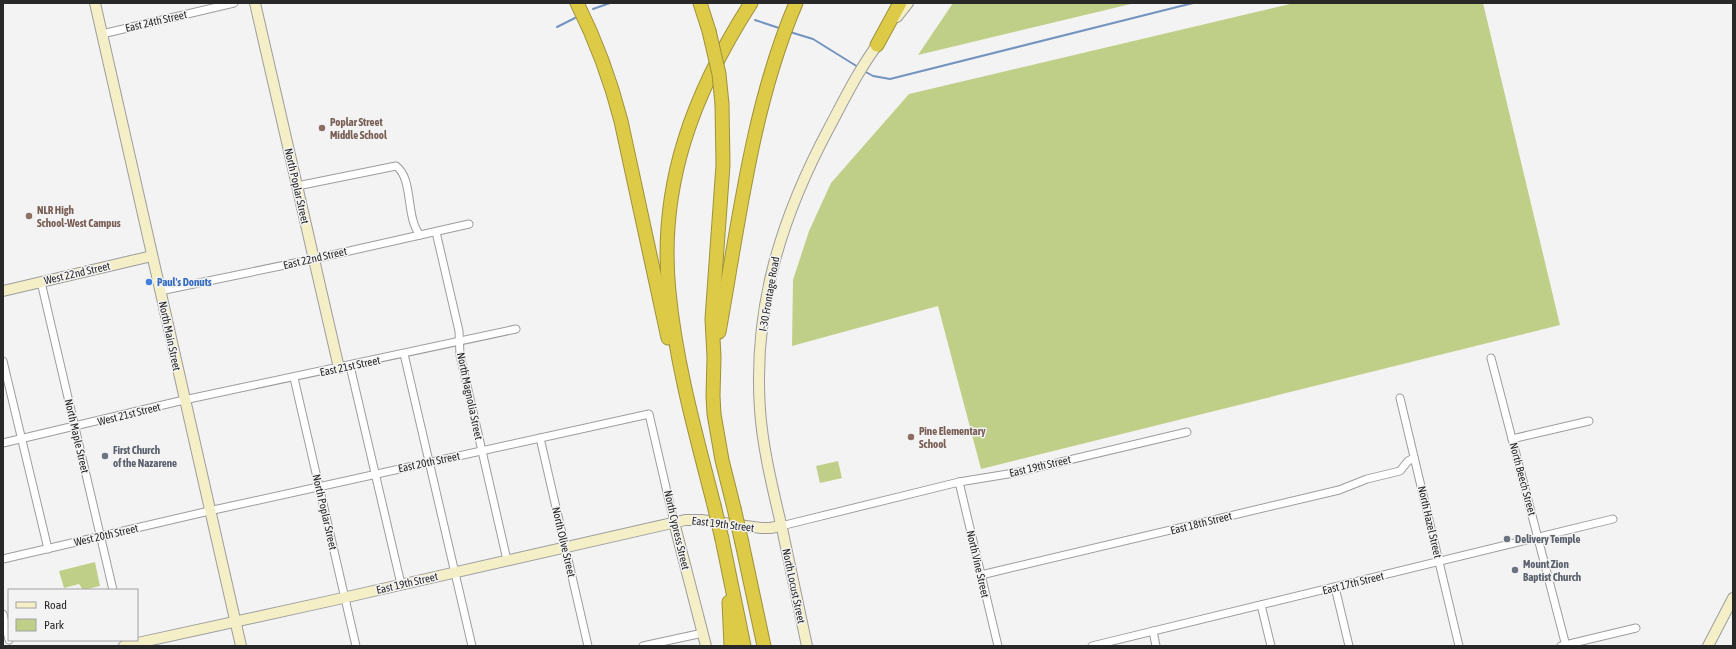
<svg xmlns="http://www.w3.org/2000/svg" width="1736" height="649" font-family="'Asap Condensed',sans-serif">
  <style>
    .green { fill: #c0cf87 }
    .lines { fill: none; stroke-linecap: round; stroke-linejoin: round }
    .stream { stroke: #7394bf; stroke-width: 2 }
    .street-casing { stroke: #9d9d9e; stroke-width: 9 }
    .secondary-casing { stroke: #9d9d9e; stroke-width: 12 }
    .highway-casing { stroke: #9e913c; stroke-width: 15 }
    .street { stroke: #fff; stroke-width: 7 }
    .secondary { stroke: #f5efc8; stroke-width: 10 }
    .highway { stroke: #ddca47; stroke-width: 13 }
    .highway-bridge-casing { stroke: #9e913c; stroke-width: 15; stroke-linecap: butt }
    .highway-bridge { stroke: #ddca47; stroke-width: 13 }
    .education-dot { fill: #8d6e63; stroke: #f3f3f4; stroke-width: 1.5 }
    .shop-dot { fill: #3f7fe0; stroke: #f3f3f4; stroke-width: 1.5 }
    .worship-dot { fill: #6b7280; stroke: #f3f3f4; stroke-width: 1.5 }
    .labels { text-anchor: middle; dominant-baseline: central; stroke-width: 3; stroke-linejoin: round; paint-order: stroke }
    .street-label { font-size: 11px; fill: #282829; stroke: #f3f3f4 }
    .education-label { font-size: 11px; font-weight: bold; fill: #785e54; stroke: #f3f3f4; text-anchor: start }
    .shop-label { font-size: 11px; font-weight: bold; fill: #366cbe; stroke: #f3f3f4; text-anchor: start }
    .worship-label { font-size: 11px; font-weight: bold; fill: #5b616d; stroke: #f3f3f4; text-anchor: start }
  </style>
  <rect width="100%" height="100%" fill="#f3f3f4"/>
  <!-- green -->
  <g class="green">
    <path d="M953,3H1135L918,55Z"/>
    <path d="M1294,3H1483L1560,325L981,469L938,306L792,346L793,280L809,231L831,183L909,94Z"/>
    <path d="M838,461L842,478L820,483L816,466Z"/>
    <path d="M95,562L100,586L83,590L79,584L64,588L59,571Z"/>
  </g>
  <g class="lines">
    <!-- stream -->
    <g class="stream">
      <path d="M593,9L610,3"/>
      <path d="M755,20L782,29"/>
      <path d="M557,27L575,18"/>
      <path d="M790,32L813,39L858,67"/>
      <path d="M864,71L873,76L890,79L1193,3"/>
    </g>
    <!-- street casing -->
    <g class="street-casing">
      <g id="street">
        <path d="M102,34L234,3"/>
        <path d="M297,186L396,166C414,179 405,217 420,235"/>
        <path d="M436,232L459,331L460,355L507,560"/>
        <path d="M41,282L113,590"/>
        <path d="M160,291L314,259L469,224"/>
        <path d="M404,354L472,646"/>
        <path d="M1491,358L1566,646"/>
        <path d="M3,361L48,549"/>
        <path d="M350,366L401,584"/>
        <path d="M294,378L356,646"/>
        <path d="M1400,398L1459,646"/>
        <path d="M540,438L588,646"/>
        <path d="M1512,439L1589,421"/>
        <path d="M3,443L184,400L516,329"/>
        <path d="M959,482L998,646"/>
        <path d="M781,526L959,482L1014,473L1187,432"/>
        <path d="M3,559L209,511L649,414L674,522"/>
        <path d="M981,575L1339,490L1367,479L1400,471L1408,461L1414,458"/>
        <path d="M1335,587L1349,646"/>
        <path d="M1261,605L1271,646"/>
        <path d="M3,614L9,640"/>
        <path d="M1153,631L1156,646"/>
        <path d="M643,646L703,633"/>
        <path d="M1092,646L1613,519"/>
        <path d="M1561,646L1636,628"/>
      </g>
    </g>
    <!-- secondary casing -->
    <g class="secondary-casing">
      <g id="secondary">
        <path d="M95,3L241,646"/>
        <path d="M255,3L339,368"/>
        <path d="M897,17L908,3"/>
        <path d="M3,291L152,256"/>
        <path d="M674,522L706,646"/>
        <path d="M124,646L334,600L685,520H701L761,528H770L781,526"/>
        <path d="M807,646C799,609 791,571 783,533C774,493 763,452 760,410C753,307 781,218 829,128C845,98 860,67 881,40"/>
        <path d="M1708,646L1733,598"/>
      </g>
    </g>
    <!-- highway casing -->
    <g class="highway-casing">
      <g id="highway">
        <path d="M577,3C597,43 610,78 621,121L668,338"/>
        <path d="M700,3L709,31"/>
        <path d="M877,45L900,3"/>
        <path d="M722,104L723,165L712,319L714,357L713,396L714,414L722,460L734,508"/>
        <path d="M719,332C739,222 752,106 796,3"/>
        <path d="M714,505C696,435 676,364 669,292C658,184 694,92 751,3"/>
        <path d="M722,539L744,646"/>
        <path d="M742,543L764,646"/>
        <path d="M729,602L731,646"/>
      </g>
    </g>
    <!-- street -->
    <use href="#street" class="street"/>
    <!-- secondary -->
    <use href="#secondary" class="secondary"/>
    <!-- highway -->
    <use href="#highway" class="highway"/>
    <!-- highway-bridge casing -->
    <g class="highway-bridge-casing">
      <g id="highway-bridge">
        <path d="M709,31L719,74L722,104"/>
        <path d="M714,505L722,539"/>
        <path d="M734,508L742,543"/>
      </g>
    </g>
    <!-- highway-bridge -->
    <use href="#highway-bridge" class="highway-bridge"/>
  </g>
  <!-- markers -->
  <g class="education-dot">
    <circle cx="322" cy="128" r="4"/>
    <circle cx="29" cy="216" r="4"/>
    <circle cx="911" cy="437" r="4"/>
  </g>
  <circle class="shop-dot" cx="149" cy="282" r="4"/>
  <g class="worship-dot">
    <circle cx="105" cy="456" r="4"/>
    <circle cx="1507" cy="539" r="4"/>
    <circle cx="1515" cy="570" r="4"/>
  </g>
  <g class="labels">
    <!-- street labels -->
    <g class="street-label">
      <text transform="translate(156 21) rotate(-13)">East 24th Street</text>
      <text transform="translate(297 186) rotate(77)">North Poplar Street</text>
      <text transform="translate(315 258) rotate(-13)">East 22nd Street</text>
      <text transform="translate(77 273) rotate(-13)">West 22nd Street</text>
      <text transform="translate(769 294) rotate(-80)">I-30 Frontage Road</text>
      <text transform="translate(170 336) rotate(78)">North Main Street</text>
      <text transform="translate(350 366) rotate(-12)">East 21st Street</text>
      <text transform="translate(470 396) rotate(78)">North Magnolia Street</text>
      <text transform="translate(129 414) rotate(-14)">West 21st Street</text>
      <text transform="translate(77 436) rotate(77)">North Maple Street</text>
      <text transform="translate(429 462) rotate(-12)">East 20th Street</text>
      <text transform="translate(1040 466) rotate(-13)">East 19th Street</text>
      <text transform="translate(1523 479) rotate(75)">North Beech Street</text>
      <text transform="translate(325 512) rotate(77)">North Poplar Street</text>
      <text transform="translate(1430 522) rotate(77)">North Hazel Street</text>
      <text transform="translate(1201 523) rotate(-14)">East 18th Street</text>
      <text transform="translate(723 524) rotate(7)">East 19th Street</text>
      <text transform="translate(677 530) rotate(77)">North Cypress Street</text>
      <text transform="translate(106 535) rotate(-13)">West 20th Street</text>
      <text transform="translate(564 542) rotate(77)">North Olive Street</text>
      <text transform="translate(978 564) rotate(77)">North Vine Street</text>
      <text transform="translate(407 583) rotate(-13)">East 19th Street</text>
      <text transform="translate(1353 583) rotate(-14)">East 17th Street</text>
      <text transform="translate(794 586) rotate(78)">North Locust Street</text>
    </g>
    <!-- education labels -->
    <g class="education-label">
      <text x="330" y="122">Poplar Street<tspan x="330" dy="13">Middle School</tspan></text>
      <text x="37" y="210">NLR High<tspan x="37" dy="13">School-West Campus</tspan></text>
      <text x="919" y="431">Pine Elementary<tspan x="919" dy="13">School</tspan></text>
    </g>
    <!-- shop labels -->
    <g class="shop-label">
      <text x="157" y="282">Paul's Donuts</text>
    </g>
    <!-- worship labels -->
    <g class="worship-label">
      <text x="113" y="450">First Church<tspan x="113" dy="13">of the Nazarene</tspan></text>
      <text x="1515" y="539">Delivery Temple</text>
      <text x="1523" y="564">Mount Zion<tspan x="1523" dy="13">Baptist Church</tspan></text>
    </g>
  </g>
  <!-- border -->
  <rect width="1736" height="649" fill="none" stroke="#282829" stroke-width="8"/>
  <!-- legend -->
  <rect x="8" y="589" width="130" height="52" fill="#f3f3f4" stroke="#a2a2a3"/>
  <rect x="16" y="602" width="20" height="6" fill="#f5efc8" stroke="#a2a2a3"/>
  <text x="44" y="609" font-size="12" fill="#282829">Road</text>
  <rect x="16" y="619" width="20" height="12" fill="#c0cf87" stroke="#a2a2a3"/>
  <text x="44" y="629" font-size="12" fill="#282829">Park</text>
</svg>
